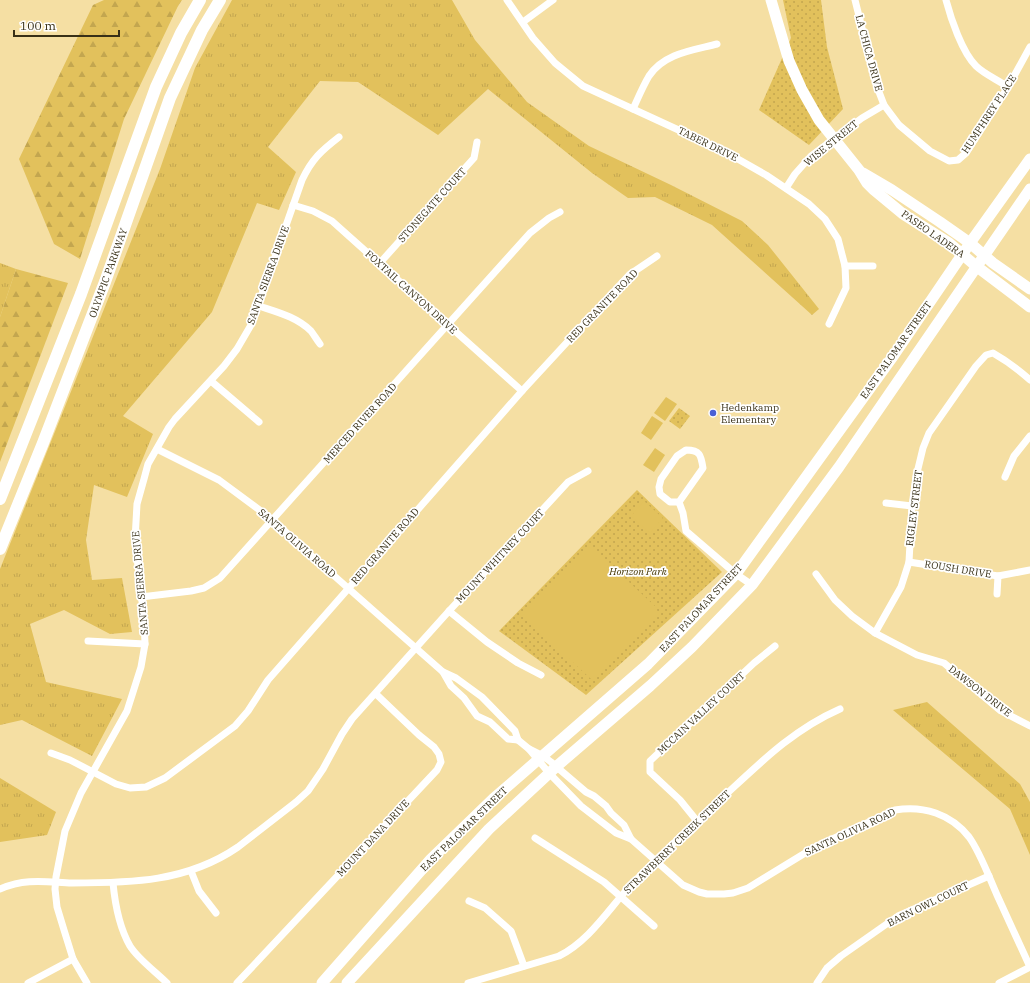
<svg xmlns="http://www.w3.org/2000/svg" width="1030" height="983" font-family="'IBM Plex Serif',serif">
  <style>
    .grass { fill: url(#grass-tufts) }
    .forest { fill: url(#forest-firs) }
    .park { fill: url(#park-dots) }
    .pitch { fill: #e2c15c }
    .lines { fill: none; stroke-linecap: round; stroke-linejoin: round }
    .street { stroke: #fff; stroke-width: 7 }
    .secondary { stroke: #fff; stroke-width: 11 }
    .primary { stroke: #fff; stroke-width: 12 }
    .poi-dot { fill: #4a60d5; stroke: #fff; stroke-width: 1.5 }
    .labels { text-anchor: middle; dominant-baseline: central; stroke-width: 3.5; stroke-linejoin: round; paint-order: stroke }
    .street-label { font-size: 10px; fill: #383017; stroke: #fff }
    .poi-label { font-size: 10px; fill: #383017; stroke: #fff; text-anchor: start }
    .park-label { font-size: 10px; font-style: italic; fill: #443500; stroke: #fff }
  </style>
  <defs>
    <pattern id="grass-tufts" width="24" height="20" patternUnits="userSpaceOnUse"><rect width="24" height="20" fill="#e2c15c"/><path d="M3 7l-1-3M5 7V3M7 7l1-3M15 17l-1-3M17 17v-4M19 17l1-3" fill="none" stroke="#c3a64f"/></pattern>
    <pattern id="forest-firs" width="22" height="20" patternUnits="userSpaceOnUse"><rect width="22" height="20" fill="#e2c15c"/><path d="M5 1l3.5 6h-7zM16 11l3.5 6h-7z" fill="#c3a64f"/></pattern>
    <pattern id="park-dots" width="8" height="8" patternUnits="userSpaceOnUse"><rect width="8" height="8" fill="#e2c15c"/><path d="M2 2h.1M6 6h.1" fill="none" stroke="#c3a64f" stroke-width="1.8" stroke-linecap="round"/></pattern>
  </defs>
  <rect width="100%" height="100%" fill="#f5dfa3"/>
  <!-- grass -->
  <g class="grass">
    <path d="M232,0H452L475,40L527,102L589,146L671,185L742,221L768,245L819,309L812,315L712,225L655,197L628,198L592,173L488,89L438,135L358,82L320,81L268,147L296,172L279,210L257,203L212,312L123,416L153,434L127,497L94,485L86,540L92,580L122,578L132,632L110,634L64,610L30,624L46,682L122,699L92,756L22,720L0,725V569L160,169L195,68Z"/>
    <path d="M0,263L16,269L0,317Z"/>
    <path d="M927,702L1020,784L1030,802V855L1010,809L893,710Z"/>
    <path d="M0,778L56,812L47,835L0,842Z"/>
  </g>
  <!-- forest -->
  <g class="forest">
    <path d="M104,0H182L178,6L124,119L80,259L54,244L19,159L93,5Z"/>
    <path d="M16,269L68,283L0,462V317Z"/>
  </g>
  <!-- park -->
  <g class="park">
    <path d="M783,0H821L827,47L843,109L809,145L759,110L791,38Z"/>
    <path d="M679,408L690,416L680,429L669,421Z"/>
    <path d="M637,490L722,572L586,695L499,631Z"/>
  </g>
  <!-- pitch -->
  <g class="pitch">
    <path d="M666,397L677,404L665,421L654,413Z"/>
    <path d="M652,416L663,423L651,440L641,433Z"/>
    <path d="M655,448L665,455L654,472L643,465Z"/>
    <path d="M644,501L663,518L650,533L631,516Z"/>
    <path d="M590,546L656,607L658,613L591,679L522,616Z"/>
  </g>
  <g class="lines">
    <!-- street -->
    <g class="street">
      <path d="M507,0L533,38L555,63L583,86L722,150L766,175L809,204L825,219L838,239L845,266L846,288L829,324"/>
      <path d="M855,0L876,84L884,105L899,125L930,151L949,161L958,160L966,153L1008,87L1030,47"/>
      <path d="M946,0C951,19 962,52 976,66C984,74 998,80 1008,87"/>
      <path d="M523,22L553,0"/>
      <path d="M633,109C638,98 643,86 649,76C664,53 694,50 717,44"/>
      <path d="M786,188L795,174L811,156L862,118L884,105"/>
      <path d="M293,205L313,211L332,221L522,391"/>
      <path d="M379,264L474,158L477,142"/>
      <path d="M845,266H873"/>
      <path d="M259,306C277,312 297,317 311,331C314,335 317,340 320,344"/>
      <path d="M211,381L259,422"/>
      <path d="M157,449L219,480L273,520L314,558L443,672L451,686L464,698L477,716L490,722L508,739L518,740"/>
      <path d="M686,450C700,450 701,455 703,468L679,502H670L660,494L659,487L661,479L677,456Z"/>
      <path d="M1005,477L1014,456L1030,436"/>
      <path d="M679,502L683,513L686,531L736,574L752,585"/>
      <path d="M886,503L912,506"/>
      <path d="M909,562L998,576L1030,570"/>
      <path d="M816,574L835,600L852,616L875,633L917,655L944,663L1001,711L1030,726"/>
      <path d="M997,594L998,576"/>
      <path d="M141,597L191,591L204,588L220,578L530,233L549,218L560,212"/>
      <path d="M449,611L487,642L518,663L541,675"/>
      <path d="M875,633L901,587L909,562L912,506L916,477L923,448L929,433L976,366L986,355L993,353C1007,361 1018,369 1030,380"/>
      <path d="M88,641L145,644"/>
      <path d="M443,672L456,678L482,697L515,731L518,740L529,749L549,773L581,806L616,833L631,839"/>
      <path d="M529,749L543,756L551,762L586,792L594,796L606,806L611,813L624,825L631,839L683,885L699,892L707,894H724L733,893L748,888L815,847L895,810C923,805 951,814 969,837C980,852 989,877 997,895C1008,919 1019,943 1030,967L999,983"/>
      <path d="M51,753L70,760L116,784L130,788L146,787L165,778L235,726L248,711L268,680L522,391L629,275L657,256"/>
      <path d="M697,821L680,800L650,772V761L754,663L775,646"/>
      <path d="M535,838L604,882L654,926"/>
      <path d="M191,871L199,891L216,913"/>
      <path d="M113,883C115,904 119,927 130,946C138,959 156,972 167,983"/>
      <path d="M0,889C26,878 45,882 72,883C131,883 187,882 238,847L296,802L308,791L323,769L342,734L352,719L449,611L568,482L588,471"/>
      <path d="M469,901L485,908L511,931L524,966"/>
      <path d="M28,983L73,959"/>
      <path d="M87,983L73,959L64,930L57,907L55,889L56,877L65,831L81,793L127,711L141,667L145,644L144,619L135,540L137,504L144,479L148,464L169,427L175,419L224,366L237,349L251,325L302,180C312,159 321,151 339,137"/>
      <path d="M237,983L437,770L441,762L439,754L434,747L419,735L376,694"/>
      <path d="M468,983L559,956C589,941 608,910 630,886C659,856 690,828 720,800C758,765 792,730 840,709"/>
      <path d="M817,983L827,968L841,956L898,916L989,876"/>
    </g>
    <!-- secondary -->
    <g class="secondary">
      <path d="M771,0L789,61L802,90L819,120L859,170L867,183L874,190L903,214L949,243L976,266L1030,307"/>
      <path d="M863,173L892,190L940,222L970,243L993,263L1030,289"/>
      <path d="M322,983L431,859L493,799L648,664L736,574L894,355L970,243L1030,159"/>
      <path d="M347,983L489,829L557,766L650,686L692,647L752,585L839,467L1030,189"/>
    </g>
    <!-- primary -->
    <g class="primary">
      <path d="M0,499L81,294L156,87L181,33L200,0"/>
      <path d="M0,549L43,443L105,282L170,98L202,30L220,0"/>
    </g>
  </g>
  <!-- markers -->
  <circle class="poi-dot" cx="713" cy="413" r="4"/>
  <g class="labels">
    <!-- street labels -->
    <g class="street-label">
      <text transform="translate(869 53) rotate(75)">LA CHICA DRIVE</text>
      <text transform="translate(989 114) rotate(-57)">HUMPHREY PLACE</text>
      <text transform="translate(831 143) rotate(-39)">WISE STREET</text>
      <text transform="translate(708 144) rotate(26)">TABER DRIVE</text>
      <text transform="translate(432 205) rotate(-48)">STONEGATE COURT</text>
      <text transform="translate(933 234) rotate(35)">PASEO LADERA</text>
      <text transform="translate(108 273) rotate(-70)">OLYMPIC PARKWAY</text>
      <text transform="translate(268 275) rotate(-70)">SANTA SIERRA DRIVE</text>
      <text transform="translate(411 292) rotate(42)">FOXTAIL CANYON DRIVE</text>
      <text transform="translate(602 306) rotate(-46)">RED GRANITE ROAD</text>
      <text transform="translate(896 350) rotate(-55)">EAST PALOMAR STREET</text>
      <text transform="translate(360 423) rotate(-48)">MERCED RIVER ROAD</text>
      <text transform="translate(914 508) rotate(-83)">RIGLEY STREET</text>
      <text transform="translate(297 543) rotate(41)">SANTA OLIVIA ROAD</text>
      <text transform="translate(385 546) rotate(-49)">RED GRANITE ROAD</text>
      <text transform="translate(500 556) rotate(-47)">MOUNT WHITNEY COURT</text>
      <text transform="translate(958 569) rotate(9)">ROUSH DRIVE</text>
      <text transform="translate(140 583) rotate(-95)">SANTA SIERRA DRIVE</text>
      <text transform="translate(701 608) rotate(-47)">EAST PALOMAR STREET</text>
      <text transform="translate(980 691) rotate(38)">DAWSON DRIVE</text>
      <text transform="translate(701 713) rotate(-43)">MCCAIN VALLEY COURT</text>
      <text transform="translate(464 829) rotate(-44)">EAST PALOMAR STREET</text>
      <text transform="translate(850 832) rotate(-25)">SANTA OLIVIA ROAD</text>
      <text transform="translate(373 838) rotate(-47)">MOUNT DANA DRIVE</text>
      <text transform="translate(677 842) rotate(-44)">STRAWBERRY CREEK STREET</text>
      <text transform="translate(928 904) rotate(-26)">BARN OWL COURT</text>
    </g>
    <!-- poi labels -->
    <g class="poi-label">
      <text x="721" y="407">Hedenkamp<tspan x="721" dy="12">Elementary</tspan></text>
    </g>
    <!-- park labels -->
    <g class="park-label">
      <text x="638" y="571">Horizon Park</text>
    </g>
  </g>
  <!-- scale -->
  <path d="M14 30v6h105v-6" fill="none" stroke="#383017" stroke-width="2"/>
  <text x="20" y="30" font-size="12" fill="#383017" stroke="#ffffff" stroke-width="3" paint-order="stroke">100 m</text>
</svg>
